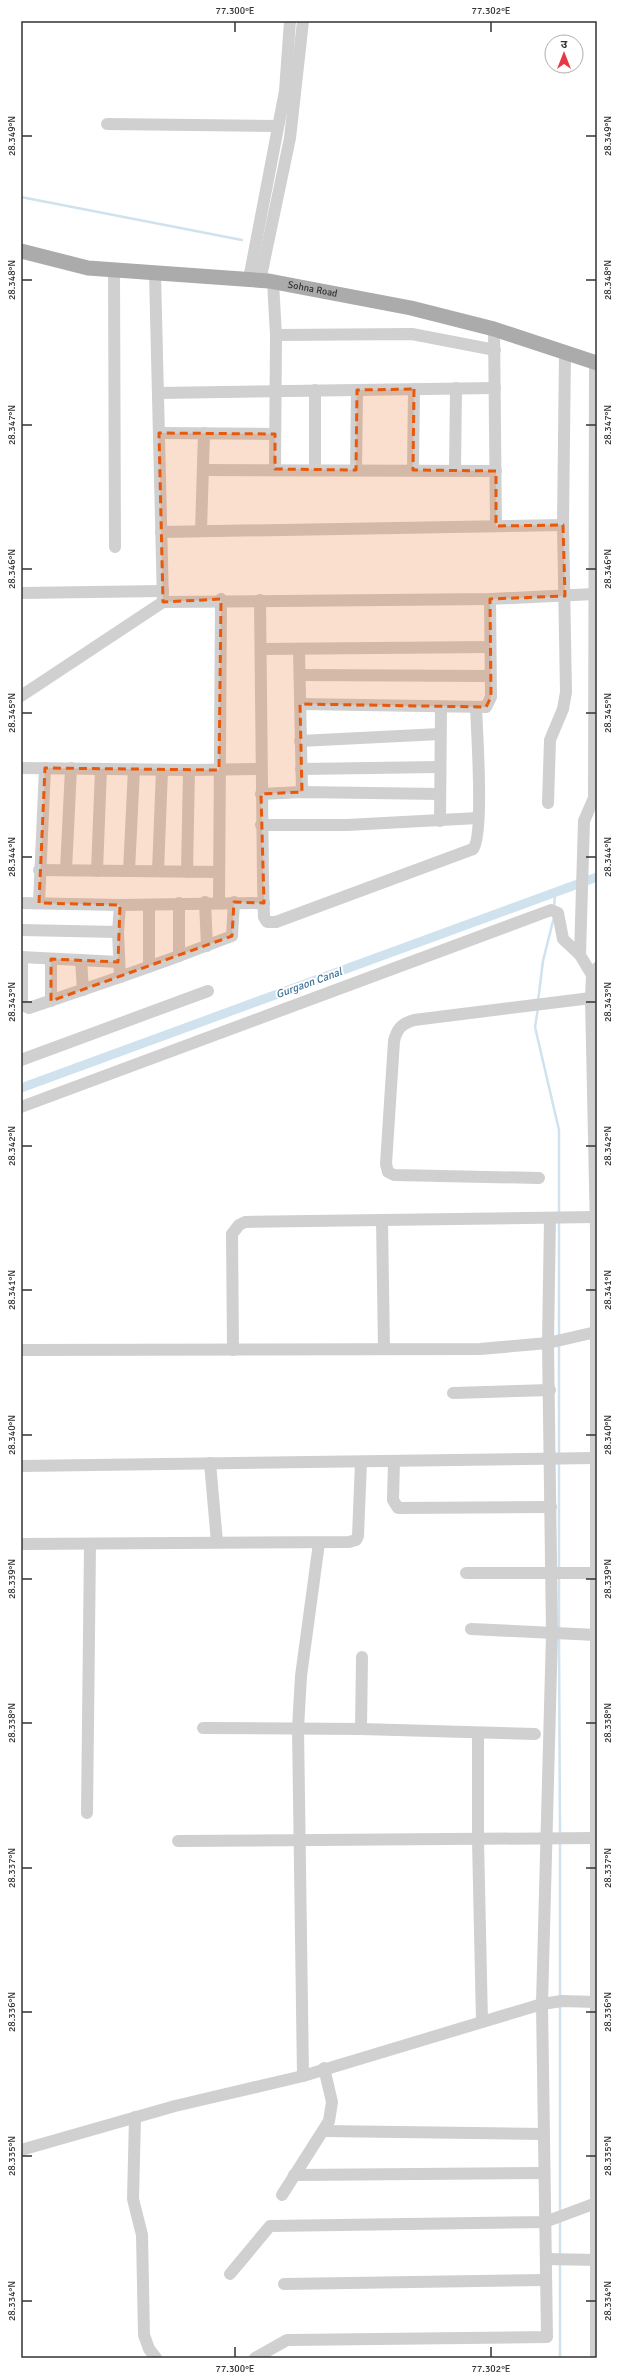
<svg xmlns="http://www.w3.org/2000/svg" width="618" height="2379" font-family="Signika,'Noto Sans Devanagari',sans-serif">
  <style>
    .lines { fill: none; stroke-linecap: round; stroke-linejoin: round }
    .stream { stroke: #cfe2ee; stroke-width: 2.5 }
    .canal { stroke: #cfe2ee; stroke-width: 9 }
    .minor { stroke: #d0d0d0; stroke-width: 12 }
    .major { stroke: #ababab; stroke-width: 15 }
    .marked { fill: #e8590c; fill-opacity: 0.2; stroke: #e8590c; stroke-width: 3; stroke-dasharray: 8 5; stroke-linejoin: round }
    .ticks { fill: none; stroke: #333; stroke-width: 1.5 }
    .labels { text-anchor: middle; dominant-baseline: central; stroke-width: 4; stroke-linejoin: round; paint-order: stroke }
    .street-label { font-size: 10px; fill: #333; stroke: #fff }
    .water-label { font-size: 11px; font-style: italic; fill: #3f7597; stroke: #fff }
    .neatline { fill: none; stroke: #333; stroke-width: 1.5 }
    .ticks-label { font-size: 10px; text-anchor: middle; fill: #333 }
  </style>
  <rect width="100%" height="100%" fill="#fff"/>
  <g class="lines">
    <!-- stream -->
    <g class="stream">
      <path d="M21,197L242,240"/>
      <path d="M554,908L555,893"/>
      <path d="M538,1001L543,961L554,917"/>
      <path d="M538,1008L535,1027L559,1130V1214"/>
      <path d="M559,1221V1336"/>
      <path d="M559,1345V1456"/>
      <path d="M559,1463V1570"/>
      <path d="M559,1577V1630"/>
      <path d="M559,1637L560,1834"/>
      <path d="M560,1845V1998"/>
      <path d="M560,2005V2212"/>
      <path d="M560,2221V2256"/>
      <path d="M560,2263V2358"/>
    </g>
    <!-- canal -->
    <path class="canal" d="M21,1088L597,877"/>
    <!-- minor -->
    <g class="minor">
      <path d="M107,124L278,126"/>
      <path d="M114,271L115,547"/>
      <path d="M155,273L163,602"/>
      <path d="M249,279L285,91L290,21"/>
      <path d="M260,281L290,138L303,21"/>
      <path d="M273,282L276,335L275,469"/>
      <path d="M494,329L496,526"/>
      <path d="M276,335L412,334L495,350"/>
      <path d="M315,390V469"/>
      <path d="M158,393L495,388"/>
      <path d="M159,433L275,434"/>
      <path d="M203,470L496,471"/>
      <path d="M356,470L357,390"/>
      <path d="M413,470L414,389"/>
      <path d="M455,471L456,388"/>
      <path d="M201,531L204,433"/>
      <path d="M161,532L563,525"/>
      <path d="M21,593L163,591"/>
      <path d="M260,600L263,880L264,917L267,922H276L473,849C484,837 477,731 476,708"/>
      <path d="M261,649L490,647"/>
      <path d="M299,650L302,792"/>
      <path d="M300,675L490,676"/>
      <path d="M21,696L163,602L490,599L594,594"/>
      <path d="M300,704L486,707L491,697L490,599"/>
      <path d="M300,741L440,734"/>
      <path d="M21,768L189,770L260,769"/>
      <path d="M301,769L439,767"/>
      <path d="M261,794L302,792L440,794"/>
      <path d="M548,803L550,740L563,709L566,692L563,525L565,352"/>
      <path d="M440,821L441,707"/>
      <path d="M261,825H347L478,818"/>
      <path d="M39,870L218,872"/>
      <path d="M66,870L71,768"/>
      <path d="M97,871L101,769"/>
      <path d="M129,871L134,769"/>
      <path d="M158,871L162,770"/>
      <path d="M187,872L189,770"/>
      <path d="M205,902L207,946"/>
      <path d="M219,902L221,599"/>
      <path d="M21,903L120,905L264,903"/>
      <path d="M39,903L45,768"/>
      <path d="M120,905L118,932L120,977L179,956V903"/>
      <path d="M149,905V966"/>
      <path d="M21,930L118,932"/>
      <path d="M179,956L232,936L234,902"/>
      <path d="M21,957L119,962"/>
      <path d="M22,957V1005L29,1008L120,977"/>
      <path d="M51,959V1001"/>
      <path d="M81,960L83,990"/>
      <path d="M592,975L580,955L584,821L594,798L595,362"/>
      <path d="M21,1060L208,991"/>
      <path d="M21,1107L551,910L558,913L563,939L580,955"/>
      <path d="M539,1178L394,1175L388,1172L386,1164L394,1041C397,1029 401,1024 414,1020L591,998"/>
      <path d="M382,1220L384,1349"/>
      <path d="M21,1350L480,1349L548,1343L596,1332"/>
      <path d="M233,1350L232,1234L239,1225L245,1222L596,1217"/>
      <path d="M453,1393L550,1390"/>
      <path d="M394,1462L393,1500L398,1508L551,1507"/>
      <path d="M210,1463L217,1542"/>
      <path d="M21,1466L595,1458"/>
      <path d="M21,1544L349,1542L356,1540L358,1536L361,1462"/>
      <path d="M466,1573H596"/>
      <path d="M471,1629L596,1635"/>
      <path d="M203,1728L361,1729L535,1734"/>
      <path d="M361,1729L362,1657"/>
      <path d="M478,1733V1840L482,2022"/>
      <path d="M87,1813L90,1545"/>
      <path d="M178,1841L596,1838"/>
      <path d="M303,2076L298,1728L301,1676L319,1543"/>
      <path d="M135,2117L133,2199L142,2235L144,2335L149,2349L156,2358"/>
      <path d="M323,2131L543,2134"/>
      <path d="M21,2150L175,2106L303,2076L542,2004L562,2001L595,2002"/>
      <path d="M294,2175L544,2173"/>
      <path d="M282,2195L329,2121L332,2102L324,2068"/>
      <path d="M546,2259L597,2260"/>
      <path d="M230,2274L270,2226L545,2222L596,2203"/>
      <path d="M284,2284L546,2280"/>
      <path d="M255,2358L287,2340L547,2337L542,2004L552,1633L548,1343L550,1218"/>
      <path d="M596,2358V1231L591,998L592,975L597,968"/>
    </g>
    <!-- major -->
    <path class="major" id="s1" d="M21,251L88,268L269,281L411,308L494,329L597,363"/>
  </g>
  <!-- marked area -->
  <path class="marked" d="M414,389L413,470L496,471V526L563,525L565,596L490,599L491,697L486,707L300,704L302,792L261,794L264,903L234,902L232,936L51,1001V959L118,962L120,905L39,903L45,768L219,770L221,599L163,602L159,433L275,434V469L356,470L357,390Z"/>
  <!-- ticks -->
  <path class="ticks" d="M235,22V32M491,22V32M22,136H32M586,136H596M22,280H32M586,280H596M22,425H32M586,425H596M22,569H32M586,569H596M22,713H32M586,713H596M22,857H32M586,857H596M22,1002H32M586,1002H596M22,1146H32M586,1146H596M22,1290H32M586,1290H596M22,1435H32M586,1435H596M22,1579H32M586,1579H596M22,1723H32M586,1723H596M22,1868H32M586,1868H596M22,2012H32M586,2012H596M22,2156H32M586,2156H596M22,2301H32M586,2301H596M235,2347V2357M491,2347V2357"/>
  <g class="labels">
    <!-- street labels -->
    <g class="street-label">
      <text stroke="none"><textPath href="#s1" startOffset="295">Sohna Road</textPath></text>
    </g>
    <!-- water labels -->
    <g class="water-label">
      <text transform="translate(309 983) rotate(-20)">Gurgaon Canal</text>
    </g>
  </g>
  <!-- border -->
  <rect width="618" height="2379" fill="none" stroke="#ffffff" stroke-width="44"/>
  <!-- north arrow -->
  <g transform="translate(564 54)"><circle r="19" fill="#ffffff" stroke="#adadad"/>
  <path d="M0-3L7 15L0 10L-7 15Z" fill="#e63946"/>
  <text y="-6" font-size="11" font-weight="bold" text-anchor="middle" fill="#333333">उ</text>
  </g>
  <rect x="22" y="22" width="574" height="2335" class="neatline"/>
  <g class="ticks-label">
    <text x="235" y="14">77.300°E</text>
    <text x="491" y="14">77.302°E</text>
    <text transform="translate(11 136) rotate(-90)" y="4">28.349°N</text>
    <text transform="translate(607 136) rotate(-90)" y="4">28.349°N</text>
    <text transform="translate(11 280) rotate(-90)" y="4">28.348°N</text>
    <text transform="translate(607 280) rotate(-90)" y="4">28.348°N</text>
    <text transform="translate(11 425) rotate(-90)" y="4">28.347°N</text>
    <text transform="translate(607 425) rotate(-90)" y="4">28.347°N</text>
    <text transform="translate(11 569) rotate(-90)" y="4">28.346°N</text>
    <text transform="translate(607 569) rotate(-90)" y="4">28.346°N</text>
    <text transform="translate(11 713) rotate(-90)" y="4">28.345°N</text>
    <text transform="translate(607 713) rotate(-90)" y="4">28.345°N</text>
    <text transform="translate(11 857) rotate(-90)" y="4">28.344°N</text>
    <text transform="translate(607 857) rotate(-90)" y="4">28.344°N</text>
    <text transform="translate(11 1002) rotate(-90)" y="4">28.343°N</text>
    <text transform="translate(607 1002) rotate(-90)" y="4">28.343°N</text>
    <text transform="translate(11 1146) rotate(-90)" y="4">28.342°N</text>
    <text transform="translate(607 1146) rotate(-90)" y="4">28.342°N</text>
    <text transform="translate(11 1290) rotate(-90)" y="4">28.341°N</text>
    <text transform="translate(607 1290) rotate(-90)" y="4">28.341°N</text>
    <text transform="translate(11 1435) rotate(-90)" y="4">28.340°N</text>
    <text transform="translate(607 1435) rotate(-90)" y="4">28.340°N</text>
    <text transform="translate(11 1579) rotate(-90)" y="4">28.339°N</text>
    <text transform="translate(607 1579) rotate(-90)" y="4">28.339°N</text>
    <text transform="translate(11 1723) rotate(-90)" y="4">28.338°N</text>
    <text transform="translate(607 1723) rotate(-90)" y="4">28.338°N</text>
    <text transform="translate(11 1868) rotate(-90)" y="4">28.337°N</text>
    <text transform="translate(607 1868) rotate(-90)" y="4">28.337°N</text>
    <text transform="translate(11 2012) rotate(-90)" y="4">28.336°N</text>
    <text transform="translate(607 2012) rotate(-90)" y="4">28.336°N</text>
    <text transform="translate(11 2156) rotate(-90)" y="4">28.335°N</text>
    <text transform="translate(607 2156) rotate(-90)" y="4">28.335°N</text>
    <text transform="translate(11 2301) rotate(-90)" y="4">28.334°N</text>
    <text transform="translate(607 2301) rotate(-90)" y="4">28.334°N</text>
    <text x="235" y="2372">77.300°E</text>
    <text x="491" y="2372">77.302°E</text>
  </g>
</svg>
